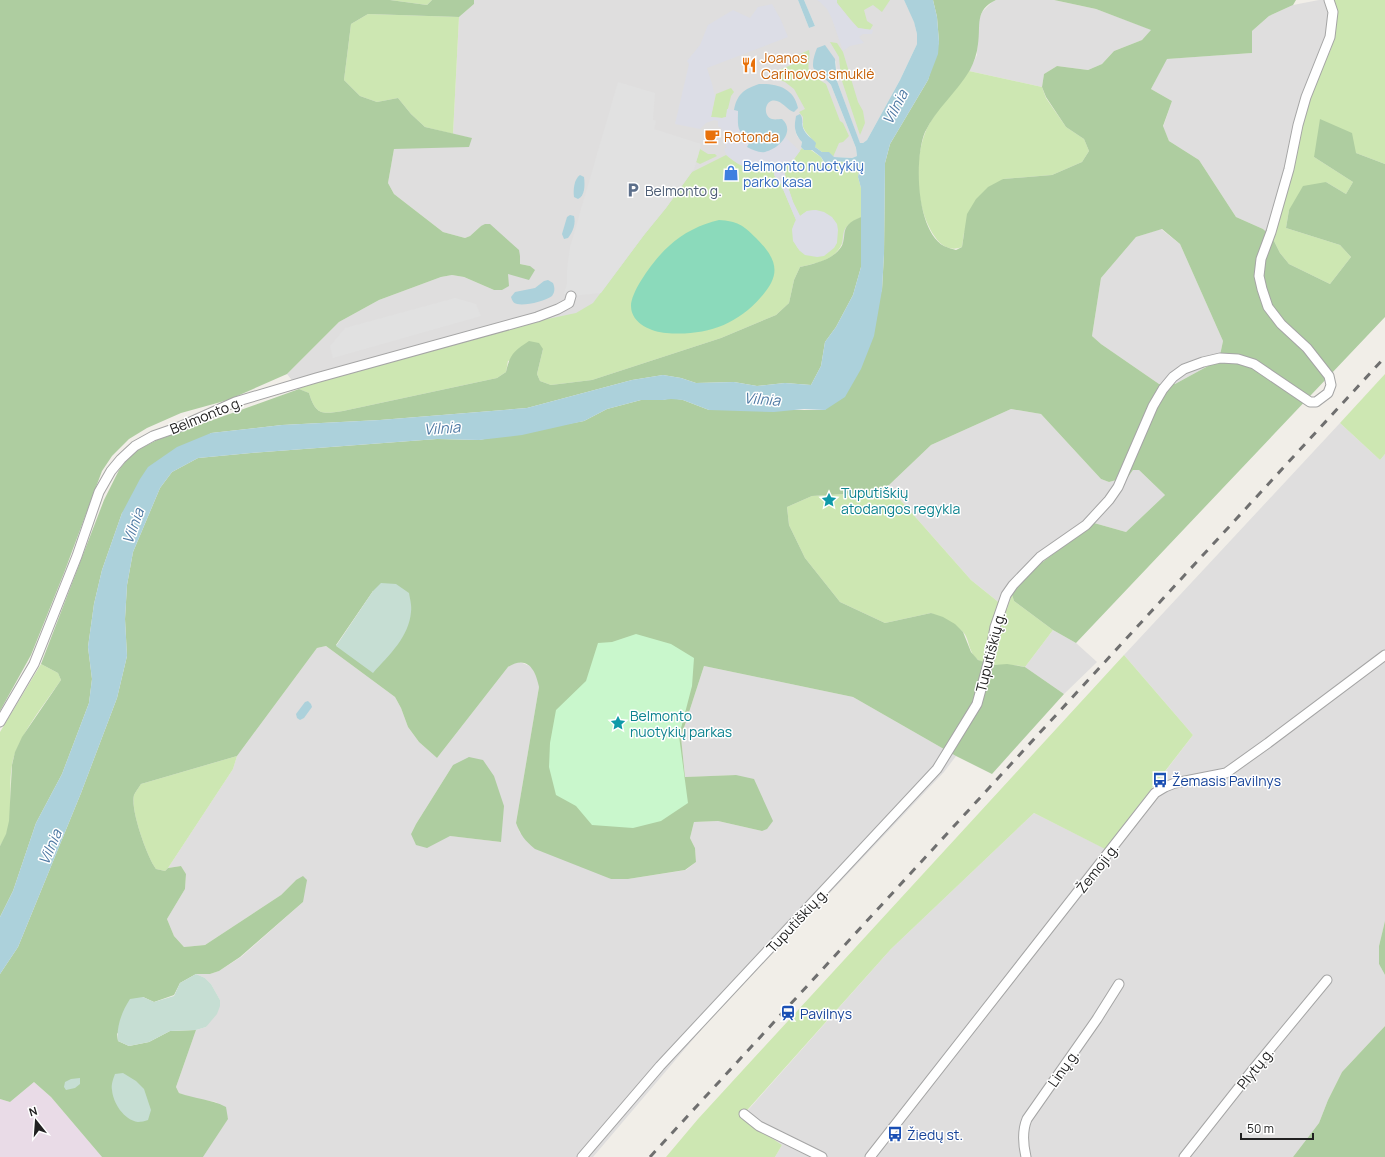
<svg xmlns="http://www.w3.org/2000/svg" width="1385" height="1157" font-family="Manrope,sans-serif">
  <style>
    .residential { fill: #dfdede; fill-rule: evenodd }
    .industrial { fill: #e9dbe7 }
    .grass { fill: #cde7b2 }
    .forest { fill: #aecda0; fill-rule: evenodd }
    .wetland { fill: #c6ded3 }
    .park { fill: #c9f7cc }
    .pitch { fill: #8bdabb }
    .parking { fill: #e1e1e1 }
    .plaza { fill: #dcdde6 }
    .water { fill: #acd1db }
    .lines { fill: none; stroke-linecap: round; stroke-linejoin: round }
    .minor-casing { stroke: #a5a5a5; stroke-width: 11 }
    .minor { stroke: #fff; stroke-width: 9 }
    .rail { stroke: #6f6f6f; stroke-width: 3; stroke-dasharray: 8 8; stroke-linecap: butt }
    .labels { text-anchor: middle; dominant-baseline: central; stroke-width: 3; stroke-linejoin: round; paint-order: stroke }
    .food-label { font-size: 14px; fill: #c56008; stroke: #fff; text-anchor: start }
    .shop-label { font-size: 14px; fill: #366cbe; stroke: #fff; text-anchor: start }
    .service-label { font-size: 14px; fill: #4e5e75; stroke: #fff; text-anchor: start }
    .street-label { font-size: 14px; fill: #212121; stroke: #fff }
    .culture-label { font-size: 14px; fill: #0d838f; stroke: #fff; text-anchor: start }
    .transit-label { font-size: 14px; fill: #164399; stroke: #fff; text-anchor: start }
    .water-label { font-size: 15px; font-style: italic; fill: #4f7aa4; stroke: #fff }
  </style>
  <rect width="100%" height="100%" fill="#f1eee8"/>
  <!-- residential -->
  <g class="residential">
    <path d="M474,0H798L809,28L815,26L804,0H904L914,21L917,34V44L900,80L867,140L863,143L860,144L837,81L836,62L825,46L815,72L826,79L831,85L856,148L857,156L852,158L833,157L796,116L795,130L797,136L802,142L801,147L804,150H808L861,217L853,220L843,244L309,393L299,389L287,374L339,322L379,300L441,277L452,275L464,277L494,290L508,274L530,266L520,264V256L481,226L470,236L465,238L443,232L394,194L388,183L394,149L471,138L453,134L459,17L474,4Z"/>
    <path d="M996,0H1054L1096,9L1152,30L1142,40L1114,51L1102,64L1088,70L1057,66L1044,74L1042,87L969,71L977,55L978,22L982,12L992,2Z"/>
    <path d="M1319,0H1334L1337,16L1336,29L1331,49L1315,83L1272,237L1263,229L1236,217L1199,160L1169,141L1163,127L1172,101L1151,89L1166,59L1252,53V31L1269,16L1293,5Z"/>
    <path d="M1161,229L1180,244L1223,341L1219,360L1175,384H1159L1101,344L1092,336L1101,278L1136,237Z"/>
    <path d="M1011,409L1041,414L1101,479L1109,482L1128,477L1133,470H1139L1165,495L1126,532L1094,523L1036,567L1007,609L971,580L888,486L931,445Z"/>
    <path d="M1340,423L1380,460L1385,454V921L1379,946V964L1385,975V1026L1342,1072L1328,1100L1319,1123L1293,1157H775L782,1145L741,1118L891,949L1034,813L1106,849L1193,735L1124,655Z"/>
    <path d="M1053,630L1076,643L1097,662L1064,694L1025,667Z"/>
    <path d="M326,646L395,697L401,708L408,727L419,742L437,758L508,667L514,663L520,662L532,667L537,675L539,687L516,823L520,833L611,879H628L686,870L696,862L695,848L690,838L694,822L718,821L762,831L736,775L685,777L681,737L704,666L853,697L956,756L944,772L706,1024L593,1157H203L228,1118L216,1102L191,1098L179,1093L176,1087L196,1030L206,1027L220,1000L211,984L205,978L196,974H210L219,971L241,957L303,902L296,880L281,895L205,945L184,947L174,936L167,919L185,889L186,874L181,866L168,868L233,769L237,756L317,648ZM453,765L501,842L450,836L411,834L416,824Z"/>
  </g>
  <!-- industrial -->
  <path class="industrial" d="M34,1082L51,1097L102,1157H0V1099L10,1102Z"/>
  <!-- grass -->
  <g class="grass">
    <path d="M390,0H432L427,5Z"/>
    <path d="M837,0H890L882,12L873,5L864,10L867,21L873,25L870,30L858,28L851,20L837,3Z"/>
    <path d="M1334,0H1385V164L1356,153L1314,157L1353,182L1346,194L1326,182L1289,210L1286,228L1340,245L1351,257L1330,284L1289,264L1280,253L1272,237L1304,117L1315,83L1331,49L1337,16Z"/>
    <path d="M368,14L459,17L453,134L425,127L411,114L398,98L377,102L360,96L344,80L351,24Z"/>
    <path d="M830,42L837,43L843,52L858,102L863,111L865,123L860,135L841,78L839,57Z"/>
    <path d="M809,50C811,60 806,63 810,74L826,84L840,121L843,123L849,136L843,142L839,143L833,157L832,155L822,152L815,147V143L805,131L803,127V117L799,112L805,109L794,89L785,82L772,77L769,74L796,63L798,55Z"/>
    <path d="M969,71L1042,87L1046,98L1066,127L1084,139L1089,151L1082,162L1052,175L1003,179L964,233L962,247C954,250 947,249 940,243C916,218 913,164 925,133C933,113 955,89 969,71Z"/>
    <path d="M731,88L734,92L731,96L726,117L722,118L711,117L716,94Z"/>
    <path d="M802,148L804,150H811L821,157L824,163L834,161L858,163L860,165L858,177L861,188V217C855,220 847,224 844,231C842,237 844,243 839,249C831,261 813,264 800,267L794,280L789,303L776,315L721,338L592,380L551,385L540,381L537,374L543,349L508,361L506,372L497,378L343,411C322,414 316,416 309,393L299,389L306,385L533,322L576,313L593,303L644,235L666,208L692,172L726,155C745,171 752,169 775,169L774,175L780,182L796,220C790,230 793,243 800,251L816,210L807,211L800,216L793,202L786,181L784,166L794,159Z"/>
    <path d="M700,149L708,154H715L717,156L700,164L696,162Z"/>
    <path d="M1385,374V454L1380,460L1340,423Z"/>
    <path d="M888,486L971,580L1007,609L1012,594L1014,601L1053,630L1025,667C1010,663 994,668 980,661C968,655 970,639 963,632C959,627 937,617 931,613L885,623L840,602L805,558L789,525L787,507L812,496L862,493Z"/>
    <path d="M1124,655L1193,735L1105,849L1034,813L891,949L741,1117L782,1145L775,1157H666L698,1119Z"/>
    <path d="M41,664L58,673L61,680C46,702 16,739 12,765C8,786 14,816 6,835C5,839 2,842 0,846V732Z"/>
    <path d="M237,756L233,769L168,868L165,871L156,869C147,857 130,809 134,795C136,791 139,787 141,784Z"/>
  </g>
  <!-- forest -->
  <g class="forest">
    <path d="M0,0H390L427,5L432,0H474V4L459,17L368,14L351,24L344,80L360,96L377,102L398,98L411,114L425,127L472,138L469,147L394,149L388,183L394,194L443,232L465,238L470,236L481,226L485,224H490L519,250L520,256V264L530,266L535,270L529,280L508,274L509,286L502,290H494L464,277L452,275L441,277L379,300L339,322L287,374L228,400L181,413L147,428L129,439L112,456L102,471L64,573L31,655L0,711Z"/>
    <path d="M933,0H996C974,10 981,26 978,44C977,54 974,62 970,70C957,92 936,109 925,132C914,158 916,231 944,246C948,248 953,249 956,250L962,247L967,214L976,199L988,187L1003,179L1052,175L1082,162L1089,151L1084,139L1066,127L1046,97L1042,87L1044,74L1057,66L1088,70L1102,64L1114,51L1142,40L1151,30L1096,9L1054,0H1296L1293,5L1269,16L1252,31V53L1167,59L1151,89L1172,101L1163,126L1169,141L1199,160L1236,217L1263,229L1272,237L1280,253L1289,264L1330,284L1351,257L1340,245L1286,228L1289,210L1303,186L1326,182L1346,194L1353,182L1314,157L1320,119L1352,133L1356,153L1385,164V317L1076,643L1053,630L1014,601L1012,594L1036,567L1094,523L1126,532L1165,495L1139,470H1133L1128,477L1109,482L1101,479L1041,414L1011,409L931,445L888,486L862,493L812,496L787,507L789,525L805,558L840,602L885,623L931,613L943,617L955,624L963,632L971,652L978,660L994,665L1007,664L1025,667L1064,694L992,774L956,756L853,697L704,666L681,737L685,777L736,775L754,779L773,821L767,829L762,831L718,821L694,822L690,838L695,848L696,862L685,870L628,879H611L535,849C525,841 520,834 516,823L539,687C536,671 528,654 508,667L437,758L419,742L408,727L401,708L395,697L326,646L317,648L237,756L141,784C139,787 136,791 134,795C130,809 147,857 156,869L165,871L168,868L181,866L186,874L185,889L167,919L174,936L184,947L205,945L281,895L296,880L303,876L307,880L303,902L240,957L219,971L210,974H196L180,983L174,995L154,1002L143,997L117,1034L118,1041L129,1046L149,1042L170,1031L196,1030L176,1087L179,1093C195,1099 211,1099 226,1107L228,1119L203,1157H102L51,1097L34,1082L10,1102L0,1099V974L18,947L81,793L117,698L127,656L125,619L127,585L133,552L160,488L172,472L198,458L251,453L437,439L479,440L584,421L607,409L641,400H663L671,398L683,400L709,410H825L882,290L884,254L885,163L890,144L928,80L939,42L937,17ZM1162,229L1180,244L1223,341L1219,360L1175,384H1159L1101,344L1092,336L1101,278L1136,237ZM373,591V672L336,645Z"/>
    <path d="M861,217V267L853,295L836,327L825,342L821,366L811,385L785,383L757,386L734,382L696,383L681,378L663,375L632,380L527,408L380,420L282,425L211,433L122,513L102,570L94,604L88,647L92,679L89,703L62,774L36,823L13,891L0,917V846L6,834L9,821L12,765L15,752L22,737L61,680L58,673L41,664L104,500L119,470L132,453L157,440L299,389L309,393C316,416 322,414 343,411L497,378L506,372C510,354 514,351 529,341L539,343L543,349L537,374L540,381L551,385L592,380L721,338L776,315L789,303L794,280L800,267C813,264 828,261 838,251C851,238 835,227 861,217Z"/>
    <path d="M469,757L483,760L494,776L504,806L501,842L450,836L427,848L416,845L411,834L416,824L453,765Z"/>
    <path d="M1385,921V975L1379,964V946Z"/>
    <path d="M1385,1026V1157H1293L1319,1123L1328,1100L1342,1072Z"/>
  </g>
  <!-- wetland -->
  <g class="wetland">
    <path d="M381,583L396,584L409,593C410,599 412,606 411,612C409,637 389,655 373,673L336,646L373,591Z"/>
    <path d="M196,974L205,978L211,984L220,1000V1006L217,1014L206,1027L196,1030L170,1031L149,1042L129,1046L118,1041C116,1027 122,1011 130,999L143,997L154,1002L174,996L180,983Z"/>
    <path d="M123,1073L136,1081L144,1089L151,1110L148,1120C145,1121 141,1122 138,1122C124,1120 113,1103 112,1090C111,1085 113,1079 115,1074Z"/>
    <path d="M80,1078V1084L75,1088L66,1090L64,1087L65,1082L71,1079Z"/>
  </g>
  <!-- park -->
  <path class="park" d="M636,634L671,644L694,658L692,686L679,736L688,803L661,821L633,828L592,825L576,806L556,795L549,767L550,743L556,710L586,681L598,643L612,642Z"/>
  <!-- pitch -->
  <path class="pitch" d="M719,220C737,221 743,225 756,238C777,259 782,274 761,297C736,326 704,336 666,333C653,332 631,324 631,306C631,290 657,256 669,246C683,233 701,224 719,220Z"/>
  <!-- parking -->
  <g class="parking">
    <path d="M618,82L655,93L653,120L656,121L654,129L701,144L698,156L694,169L666,208L644,235L601,293L571,296L564,294L567,283V270L570,247Z"/>
    <path d="M455,298L476,304L481,316L333,358L330,346L345,328Z"/>
  </g>
  <!-- plaza -->
  <g class="plaza">
    <path d="M817,0H837V3L851,21L858,28L873,30L872,34H863L859,37L864,43L850,46L843,51L832,19L827,9L820,2Z"/>
    <path d="M772,4L781,20L788,37L707,68L712,84L715,96L711,117L722,118L726,117L727,109L738,111V125L741,134L750,141L771,150L782,142L785,137L800,151L794,159L784,166L786,181L793,202L800,216L807,211L816,210L824,212L832,217L837,224L838,230L837,243L834,248L824,256L817,257L805,255L800,251L793,241L792,229L796,220L780,182L774,175L775,169L766,171L749,169L737,163L729,157L726,154L724,149L727,147L724,144L725,135L721,128L718,126V121L714,120L706,123L700,129L675,124L689,64L687,61L700,45L708,25L733,10L750,18L758,7Z"/>
  </g>
  <!-- water -->
  <g class="water">
    <path d="M798,0H804L815,26L809,28Z"/>
    <path d="M904,0H933L937,17L939,42L938,54L928,80L890,144L885,163L884,254L882,290L874,336L861,369L845,397L825,410L804,409L774,412L709,410L683,400L671,399L663,400H641L607,409L584,421L522,435L479,440L437,439L251,453L198,458L172,472L160,488L133,552L127,585L125,619L127,656L117,698L81,793L18,947L0,974V917L13,891L36,823L62,774L89,703L92,679L88,647L94,604L102,570L122,513L140,479L148,467L177,447L211,433L282,425L380,420L527,408L632,380L663,375L681,378L696,383L734,382L757,386L785,383L811,385L821,366L825,342L836,327L853,295L861,267V188L858,177L860,166L858,163L834,161L831,165H826L821,157L812,150H804L801,147L802,142C794,133 794,127 796,116L800,114C804,119 801,125 804,130C807,136 812,138 816,143L815,147L822,152H829L834,157L852,158L857,156L856,148L831,85C827,78 812,74 813,64C813,59 815,53 817,48L825,45L835,59L837,81L860,143H863L867,140L900,80L917,44V34L914,22Z"/>
    <path d="M759,84C777,83 794,88 798,108L794,112C786,110 781,98 771,101C764,104 764,117 772,119C775,120 779,119 782,119C796,131 779,149 765,152C759,153 753,150 747,147L750,141C736,130 738,128 738,111L734,110C737,94 744,89 759,84Z"/>
    <path d="M580,175L584,177C585,185 585,196 578,199L574,197C573,190 574,179 580,175Z"/>
    <path d="M570,215L574,216C576,223 573,232 568,238L564,239L562,234L567,217Z"/>
    <path d="M548,280L553,283C555,288 555,292 552,296C546,301 525,306 517,304C513,303 512,300 511,297L515,292L535,288L544,281Z"/>
    <path d="M308,701L311,704L312,707L304,718L300,720L297,718L296,714L305,702Z"/>
  </g>
  <g class="lines">
    <!-- minor casing -->
    <g class="minor-casing">
      <g id="minor">
        <path d="M0,722L34,664L77,556L99,492L111,471L121,459L135,446L153,436L179,427L235,402L316,378L537,317L558,309L569,303L571,296"/>
        <path d="M744,1114L759,1126L822,1157"/>
        <path d="M582,1157L660,1066L937,769L977,704L989,660L995,627L1006,595L1013,585L1040,557L1086,525L1109,500L1118,487L1153,406L1163,389L1173,377L1184,369L1203,362L1220,358L1238,359L1254,364L1310,402H1316L1328,393L1331,385L1329,376L1307,348L1281,324L1268,307L1262,289L1259,276L1261,259L1271,232L1289,169L1298,125L1306,97L1330,37L1333,12L1329,0"/>
        <path d="M870,1157L1155,793L1165,787L1175,783L1226,773L1268,743L1385,655"/>
        <path d="M1026,1157C1023,1144 1022,1131 1027,1119L1097,1019L1119,984"/>
        <path d="M1184,1157L1255,1067L1327,980"/>
      </g>
    </g>
    <!-- minor -->
    <use href="#minor" class="minor"/>
    <!-- rail -->
    <path class="rail" d="M650,1157L1385,357"/>
  </g>
  <!-- icons -->
  <defs>
    <g id="restaurant-bare" transform="scale(1.2)"><path d="M-5-6h1v4h1v-4h1v4h1v-4h1v5L-1.5 .5V6h-2V.5L-5-1ZM5-6V6H3V1.5H1.5Q1.5-4 5-6Z" fill="#e8710a" stroke="#fff" stroke-width="2.5" paint-order="stroke"/></g>
    <g id="cafe-bare" transform="scale(1.2)"><path d="M-5.5-4.5H6V0H3Q3 3.5 0 3.5H-2.5Q-5.5 3.5-5.5 0ZM3-3.2v2h1.7v-2ZM-6 4.5H4V6H-6Z" fill="#e8710a" stroke="#fff" stroke-width="2.5" paint-order="stroke"/></g>
    <g id="shop-bare" transform="scale(1.2)"><path d="M-5-2.5h2.3a2.7 3.5 0 0 1 5.4 0H5L5.5 6h-11ZM-1.5-2.5h3a1.5 2.3 0 0 0-3 0Z" fill="#3f7fe0" stroke="#fff" stroke-width="2.5" paint-order="stroke"/></g>
    <g id="parking-bare" transform="scale(1.2)"><path d="M-3.5-5.5H1a3.5 3.5 0 0 1 0 7H-1V5.5H-3.5ZM-1-3.4V-.6H.8a1.4 1.4 0 0 0 0-2.8Z" fill="#5c6f8a" stroke="#fff" stroke-width="2.5" paint-order="stroke"/></g>
    <g id="sight-bare" transform="scale(1.2)"><path d="M0-6L1.8-2.2L6-1.7L2.9 1.2L3.7 5.4L0 3.3L-3.7 5.4L-2.9 1.2L-6-1.7L-1.8-2.2Z" fill="#0f9aa8" stroke="#fff" stroke-width="2.5" paint-order="stroke"/></g>
    <g id="bus-bare" transform="scale(1.2)"><path d="M-5-6H5V4H4V6H2V4H-2V6H-4V4H-5ZM-3.5-4V0h7V-4ZM-3.5 1.2v1.5H-2V1.2ZM2 1.2v1.5H3.5V1.2Z" fill="#1a4fb4" stroke="#fff" stroke-width="2.5" paint-order="stroke"/></g>
    <g id="station-bare" transform="scale(1.2)"><path d="M-3-6H3Q5-6 5-4V2Q5 4 3 4L4.5 6H3L1.5 4h-3L-3 6H-4.5L-3 4Q-5 4-5 2V-4Q-5-6-3-6ZM-3.5-4v3h7v-3ZM-3.5 1v1.5H-2V1ZM2 1v1.5H3.5V1Z" fill="#1a4fb4" stroke="#fff" stroke-width="2.5" paint-order="stroke"/></g>
  </defs>
  <g fill-rule="evenodd">
    <use href="#restaurant-bare" x="749" y="65"/>
    <use href="#cafe-bare" x="712" y="136"/>
    <use href="#shop-bare" x="731" y="173"/>
    <use href="#parking-bare" x="633" y="190"/>
    <use href="#sight-bare" x="829" y="500"/>
    <use href="#sight-bare" x="618" y="723"/>
    <use href="#bus-bare" x="1160" y="780"/>
    <use href="#station-bare" x="788" y="1013"/>
    <use href="#bus-bare" x="895" y="1134"/>
  </g>
  <g class="labels">
    <!-- food labels -->
    <g class="food-label">
      <text x="761" y="57">Joanos<tspan x="761" dy="16">Carinovos smuklė</tspan></text>
      <text x="724" y="136">Rotonda</text>
    </g>
    <!-- shop labels -->
    <g class="shop-label">
      <text x="743" y="165">Belmonto nuotykių<tspan x="743" dy="16">parko kasa</tspan></text>
    </g>
    <!-- service labels -->
    <g class="service-label">
      <text x="645" y="190">Belmonto g.</text>
    </g>
    <!-- street labels -->
    <g class="street-label">
      <text transform="translate(206 415) rotate(-22)">Belmonto g.</text>
      <text transform="translate(990 652) rotate(-76)">Tuputiškių g.</text>
      <text transform="translate(1097 868) rotate(-52)">Žemoji g.</text>
      <text transform="translate(797 920) rotate(-47)">Tuputiškių g.</text>
      <text transform="translate(1063 1068) rotate(-55)">Linų g.</text>
      <text transform="translate(1255 1068) rotate(-51)">Plytų g.</text>
    </g>
    <!-- culture labels -->
    <g class="culture-label">
      <text x="841" y="492">Tuputiškių<tspan x="841" dy="16">atodangos regykla</tspan></text>
      <text x="630" y="715">Belmonto<tspan x="630" dy="16">nuotykių parkas</tspan></text>
    </g>
    <!-- transit labels -->
    <g class="transit-label">
      <text x="1172" y="780">Žemasis Pavilnys</text>
      <text x="800" y="1013">Pavilnys</text>
      <text x="907" y="1134">Žiedų st.</text>
    </g>
    <!-- water labels -->
    <g class="water-label">
      <text transform="translate(895 107) rotate(-63)">Vilnia</text>
      <text transform="translate(762 399) rotate(4)">Vilnia</text>
      <text transform="translate(442 428) rotate(-4)">Vilnia</text>
      <text transform="translate(133 526) rotate(-70)">Vilnia</text>
      <text transform="translate(50 847) rotate(-67)">Vilnia</text>
    </g>
  </g>
  <!-- north arrow -->
  <g transform="translate(36 1121) rotate(343)" stroke="#ffffff" stroke-width="3" paint-order="stroke">
  <path d="M0-3L7 15L0 10L-7 15Z" fill="#212121"/>
  <text y="-6" font-size="11" font-weight="bold" text-anchor="middle" fill="#212121">N</text>
  </g>
  <!-- scale -->
  <path d="M1241 1133v6h72v-6" fill="none" stroke="#212121" stroke-width="2"/>
  <text x="1247" y="1133" font-size="12" fill="#212121" stroke="#ffffff" stroke-width="3" paint-order="stroke">50 m</text>
</svg>
